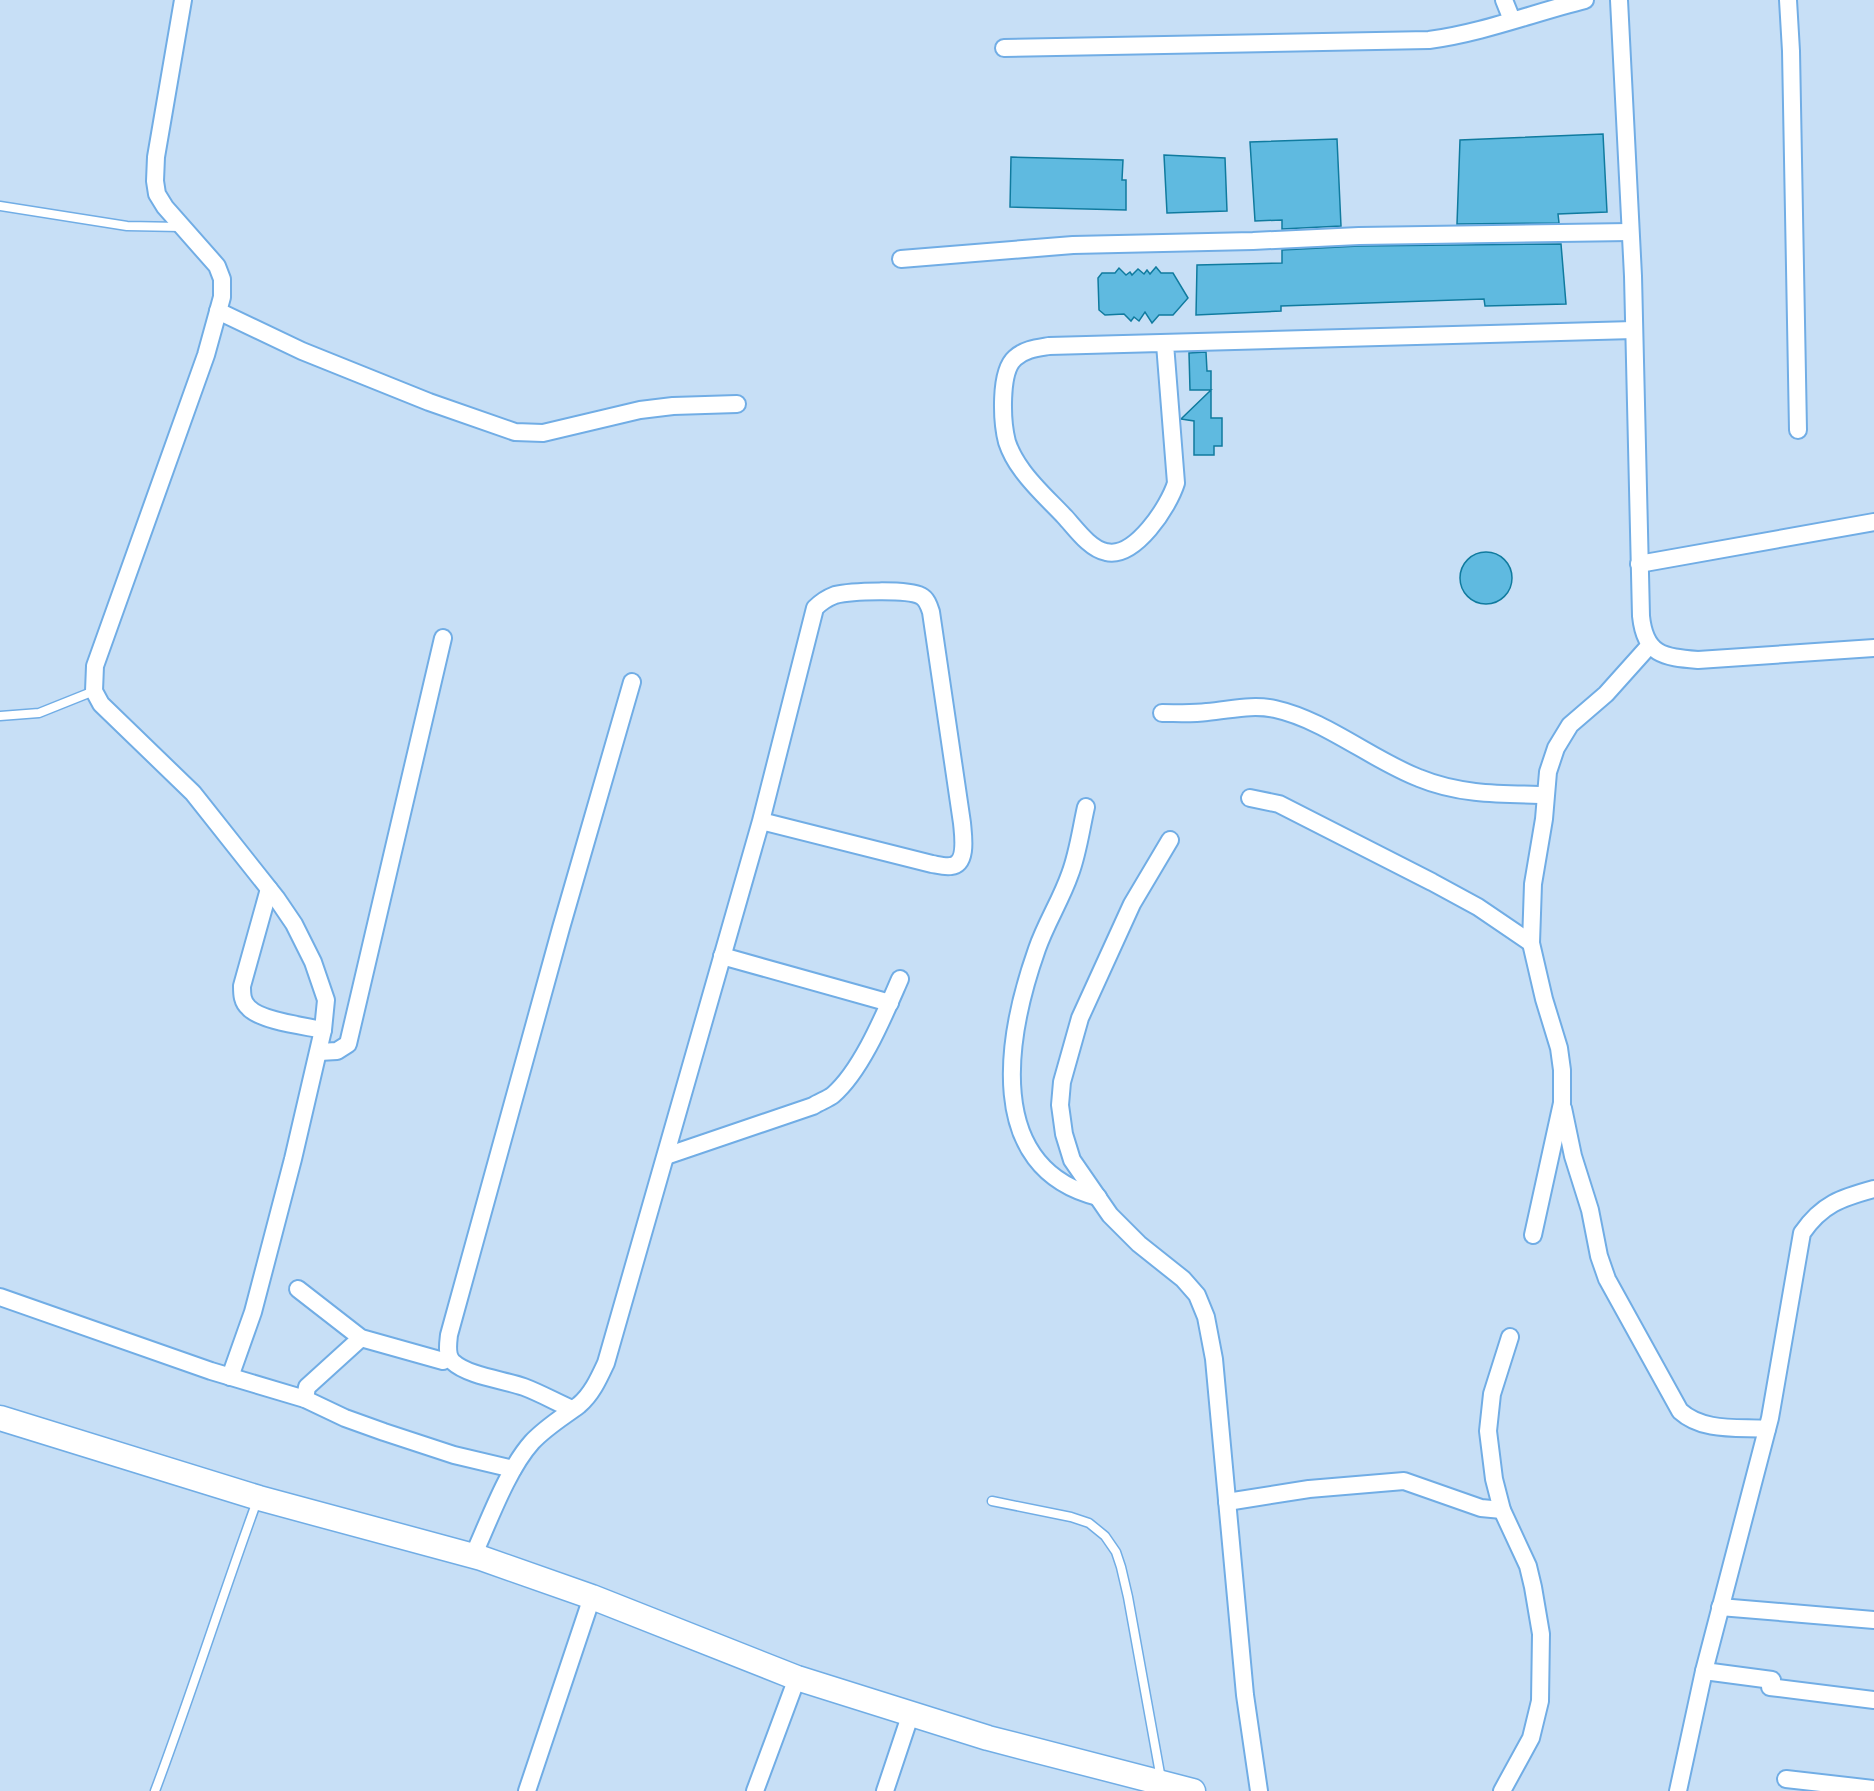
<svg xmlns="http://www.w3.org/2000/svg" width="1874" height="1791" font-family="'Source Sans 3',sans-serif">
  <style>
    .building { fill: #5fbae0; stroke: #107b9f; stroke-width: 1.5 }
    .lines { fill: none; stroke-linecap: round; stroke-linejoin: round }
    .lane-casing { stroke: #71ade5; stroke-width: 11 }
    .street-casing { stroke: #71ade5; stroke-width: 20 }
    .secondary-casing { stroke: #71ade5; stroke-width: 27 }
    .lane { stroke: #fff; stroke-width: 8 }
    .street { stroke: #fff; stroke-width: 16 }
    .secondary { stroke: #fff; stroke-width: 24 }
  </style>
  <rect width="100%" height="100%" fill="#c7dff6"/>
  <!-- building -->
  <g class="building">
    <path d="M1603,134L1607,212L1558,214L1559,223L1457,224L1460,140Z"/>
    <path d="M1337,139L1341,226L1282,229V220L1255,221L1250,142Z"/>
    <path d="M1164,155L1225,158L1227,211L1167,213Z"/>
    <path d="M1011,157L1123,160L1122,180H1126V210L1010,207Z"/>
    <path d="M1561,244L1566,304L1485,306L1484,299L1281,306V311L1196,315L1197,265L1282,263V250L1359,246Z"/>
    <path d="M1156,267L1161,273H1173L1188,298L1173,315H1159L1152,323L1145,312L1139,321L1134,317L1131,321L1124,314L1105,315L1099,310L1098,278L1102,273H1115L1119,268L1126,275L1130,272L1132,275L1138,269L1144,274L1147,270L1150,274Z"/>
    <path d="M1206,352L1207,371H1211V418H1222V446H1214V455H1194V421L1181,419L1211,390H1190L1189,353Z"/>
    <circle cx="1486" cy="578" r="26"/>
  </g>
  <g class="lines">
    <!-- lane casing -->
    <g class="lane-casing">
      <g id="lane">
        <path d="M0,206L127,226L181,227"/>
        <path d="M0,716L39,713L94,691"/>
        <path d="M992,1501L1071,1517L1089,1523L1105,1536L1116,1552L1121,1567L1128,1597L1161,1779"/>
        <path d="M155,1791C191,1695 222,1597 257,1501"/>
      </g>
    </g>
    <!-- street casing -->
    <g class="street-casing">
      <g id="street">
        <path d="M183,0L156,157L155,181L157,194L165,207L217,266L222,279V297L206,355L95,666L94,691L101,704L193,793L277,899L294,924L313,962L326,1000L323,1030L293,1159L253,1312L230,1377"/>
        <path d="M1504,0L1512,20"/>
        <path d="M1619,0L1633,276L1641,616C1645,655 1663,657 1698,660L1874,648"/>
        <path d="M1788,0L1791,51L1798,430"/>
        <path d="M1004,48L1429,40C1482,33 1533,13 1585,0"/>
        <path d="M901,259L1073,245L1253,241L1359,236L1630,232"/>
        <path d="M218,311L302,351L429,402L515,432L543,433L640,410L673,406L737,404"/>
        <path d="M1165,344L1176,483C1169,506 1135,559 1106,552C1090,549 1076,529 1065,517C1051,502 1034,487 1022,470C1016,462 1010,451 1007,442C1002,423 999,372 1015,358C1025,349 1037,348 1049,346L1634,330"/>
        <path d="M1639,564L1874,522"/>
        <path d="M1162,713C1177,713 1193,714 1207,712C1231,710 1251,704 1275,709C1325,720 1372,760 1419,778C1460,795 1502,794 1545,795"/>
        <path d="M1250,798L1279,804L1432,882L1478,907L1531,943"/>
        <path d="M1086,807C1081,829 1078,853 1070,874C1061,900 1046,923 1037,949C1007,1034 982,1168 1098,1197"/>
        <path d="M1170,840L1132,904L1080,1018L1062,1082L1060,1105L1064,1134L1072,1160L1110,1215L1139,1244L1183,1279L1197,1295L1206,1317L1214,1359L1245,1695L1259,1791"/>
        <path d="M269,889L242,986C242,994 242,1002 249,1008C261,1021 305,1026 323,1030"/>
        <path d="M722,956L890,1003"/>
        <path d="M319,1052L337,1051L348,1044L443,638"/>
        <path d="M1563,1108L1573,1156L1590,1210L1599,1256L1607,1279L1680,1411C1703,1432 1738,1427 1767,1429"/>
        <path d="M666,1156L813,1106C819,1102 828,1099 833,1095C862,1070 885,1013 900,979"/>
        <path d="M1533,1235L1562,1103V1070L1559,1048L1544,999L1531,943L1533,884L1544,819L1548,772L1556,748L1570,725L1606,694L1649,646"/>
        <path d="M298,1289L361,1338L443,1361"/>
        <path d="M0,1297L211,1371L305,1399L345,1418L384,1432L454,1455L513,1469"/>
        <path d="M305,1399L307,1387L361,1338"/>
        <path d="M572,1409C556,1402 540,1393 524,1387C505,1380 468,1376 453,1362C446,1356 448,1344 449,1335L561,928L632,682"/>
        <path d="M1227,1502L1309,1489L1404,1481L1481,1508L1502,1510"/>
        <path d="M473,1556C489,1521 507,1470 532,1442C546,1427 563,1417 579,1405C592,1394 599,1378 606,1363L761,821L815,608C821,602 827,598 835,595C851,591 908,589 921,596C927,599 929,606 931,612L962,823C963,835 968,864 951,866C945,867 938,865 932,864L761,821"/>
        <path d="M1720,1607L1874,1620"/>
        <path d="M1704,1671L1772,1680"/>
        <path d="M1770,1687L1874,1700"/>
        <path d="M1786,1779L1874,1789"/>
        <path d="M527,1791L592,1597"/>
        <path d="M755,1791L797,1678"/>
        <path d="M885,1791L911,1713"/>
        <path d="M1502,1791L1531,1738L1540,1701L1541,1634L1533,1587L1528,1566L1502,1510L1494,1479L1488,1431L1492,1394L1510,1337"/>
        <path d="M1678,1791L1704,1671L1770,1418L1802,1233C1822,1204 1841,1198 1874,1189"/>
      </g>
    </g>
    <!-- secondary casing -->
    <g class="secondary-casing">
      <path id="secondary" d="M0,1418L259,1498L481,1558L592,1597L797,1678L988,1738L1193,1791"/>
    </g>
    <!-- lane -->
    <use href="#lane" class="lane"/>
    <!-- street -->
    <use href="#street" class="street"/>
    <!-- secondary -->
    <use href="#secondary" class="secondary"/>
  </g>
</svg>
